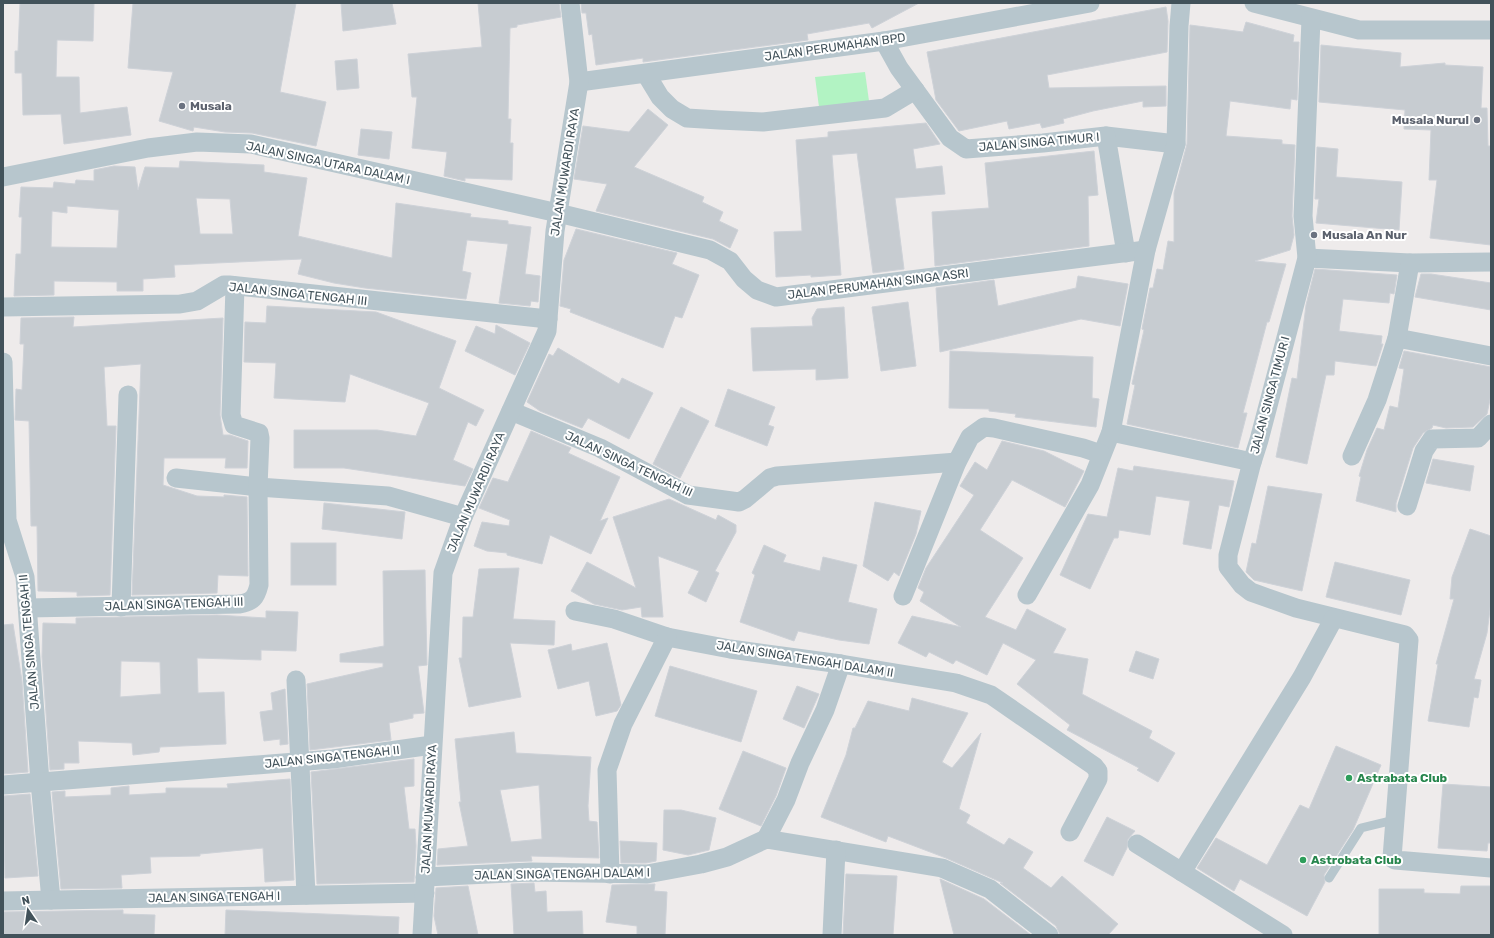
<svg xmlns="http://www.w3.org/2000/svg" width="1494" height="938" font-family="Rubik,sans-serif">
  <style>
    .green { fill: #b2f3c3 }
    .building { fill: #c7ccd1; stroke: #ced2d8; fill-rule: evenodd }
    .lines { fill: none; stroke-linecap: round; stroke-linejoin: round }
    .service { stroke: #b7c6cd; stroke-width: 9 }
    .minor { stroke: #b7c6cd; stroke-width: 19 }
    .worship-dot { fill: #6b7280; stroke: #fff; stroke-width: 1.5 }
    .leisure-dot { fill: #2e9e5b; stroke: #fff; stroke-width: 1.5 }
    .labels { text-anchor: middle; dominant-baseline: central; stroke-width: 4; stroke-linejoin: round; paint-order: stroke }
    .street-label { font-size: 12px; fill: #42525a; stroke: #fff }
    .worship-label { font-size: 12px; font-weight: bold; fill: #5b616d; stroke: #fff; text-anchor: start }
    .leisure-label { font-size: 12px; font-weight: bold; fill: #27864d; stroke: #fff; text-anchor: start }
  </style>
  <rect width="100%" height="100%" fill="#eeebeb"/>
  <!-- green -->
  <path class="green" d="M865,72L869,101L819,107L815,77Z"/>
  <!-- building -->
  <g class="building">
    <path d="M20,3H94L93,41L57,40L56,77H79L80,113L127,107L131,135L64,144L61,114L23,115L22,73H15V51H18Z"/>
    <path d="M133,3H296L280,92L326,102L316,146L252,133L225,132L194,127L193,131L159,121L173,72L128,68Z"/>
    <path d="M341,3H392L396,24L343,31Z"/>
    <path d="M478,3H559L561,17L517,25V27L510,28L508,119H511L510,143H513L512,180L465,178V181L444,176L447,152L412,148L417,97H412L408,54L482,47Z"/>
    <path d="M581,3H919L872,28L869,23L807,34L808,40L643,62V58L596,65L592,34L589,35L586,13H582Z"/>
    <path d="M1166,7L1168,21L1167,52L1047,75L1049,88L1166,86V106L1143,107V101L1093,111L1063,119L1064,123L1042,128L1040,123L1009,129L1007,121L959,131L936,100L927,52Z"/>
    <path d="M1246,22L1294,35L1293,42H1299L1297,100L1291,99L1290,109L1230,101L1226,136L1282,140V144L1295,145L1292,216L1294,235L1290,250L1255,261L1286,264L1269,322H1267L1243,413H1247L1238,448L1127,424L1135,385L1132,384L1144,330L1142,329L1150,288H1153L1157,269L1163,270L1168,241L1174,242V193L1187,144L1190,25L1243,32Z"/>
    <path d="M1321,45L1401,53L1400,67L1445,63V65L1483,67L1481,108H1487L1488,146H1491V245L1430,238L1437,180H1429L1431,130L1404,129L1405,110L1319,102Z"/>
    <path d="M357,59L359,88L337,90L335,61Z"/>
    <path d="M648,109L668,125L634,167L704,197L702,202L723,212L719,221L738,230L730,248L713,239L596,211L607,184L574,179L583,126L629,132Z"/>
    <path d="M926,123L940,144L913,149L916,169L942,166L945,194L895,198L904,269L873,273L857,153L832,155L841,275L811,277V275L776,277L774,232L802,231L796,140L828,137V132Z"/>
    <path d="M361,129L392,132L389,159L358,155Z"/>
    <path d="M1317,147L1338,149L1336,177L1402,182L1399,230L1316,223L1319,199H1315Z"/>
    <path d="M1094,151L1098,195L1088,196L1089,246L935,266L932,212L989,208L985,163Z"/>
    <path d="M180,161L264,165V172L307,178L298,236L392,258L396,203L471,214L470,217L508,221V224L531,227L525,274L540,276L538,302L531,301L530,306L499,303L508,244L467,240L462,271L471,273L466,299L365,288L334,283L298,274L302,259L174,265L175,277L143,279V291H117V282L54,281V295L14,296L16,254H21L22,217H19L21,187L53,188L54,182L75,184L76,180L94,181V170L114,166L135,167L138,190L145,167L179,168ZM196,198L230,199L233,234H200ZM67,206L119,210L117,248L51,247L52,211L67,213Z"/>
    <path d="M576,229L677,253L672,264L699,275L682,318L675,316L663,348L570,312L571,309L560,306L564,260Z"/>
    <path d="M1315,269L1397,275L1394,294L1390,293L1389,303L1343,299L1339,331L1382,336L1381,344H1383L1376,366L1335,361L1334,375H1326L1307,464L1276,457L1292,378L1297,379L1306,305Z"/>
    <path d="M1421,274H1431L1491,283V310L1415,297Z"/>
    <path d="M1078,276L1128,284L1120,326L1081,319L940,352L936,288L994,280L998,306L1076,288Z"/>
    <path d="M908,302L916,366L881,371L872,307Z"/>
    <path d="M267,306L376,312L456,341L439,388L484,410L476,426L468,422L453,460L473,469L465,486L344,468H294V430H377L416,436L429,403L350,374L345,402L274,398L276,363L244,362L245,322L266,323Z"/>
    <path d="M844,307L848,378L816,380V369L753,371L751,328L813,326L812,318L817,309Z"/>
    <path d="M74,317L73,327L223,318L220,415L223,435H230L248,441L247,468H225L226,458H164L163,485L197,496L224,497V495L247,497L248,576L218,575L217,593L132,595L141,364L104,367L107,426H116L110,595L77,596V592L38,591L37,526H31L29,421L15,420L16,389L22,390L24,344H20L21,318Z"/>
    <path d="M496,325L530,343L515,375L465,351L476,326L495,334Z"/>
    <path d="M558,348L619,384L622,378L653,393L629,439L588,418L582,428L540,411L527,402L549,354L553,356Z"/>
    <path d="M950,351L1093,357L1092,398L1099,399L1096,427L1015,417L1016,414L989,411V409L949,408Z"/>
    <path d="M1404,351L1491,367V395L1487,414L1473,427L1446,428L1433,425L1432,428L1423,433L1413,448L1396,503V512L1356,501L1361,477L1359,476L1367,450L1377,428L1384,430L1390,406L1398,408L1404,369L1399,368Z"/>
    <path d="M728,389L775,407L768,425L774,427L767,446L715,426Z"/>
    <path d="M681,407L709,421L680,478L653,464Z"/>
    <path d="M531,431L571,448L568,453L620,477L600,521L608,518L591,554L550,535L542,564L507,555V553L487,551L474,546L482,522L509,526L510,520L479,508L493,478L508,482Z"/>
    <path d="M1002,441L1044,451L1084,471L1065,507L1012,480L980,530L1023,558L985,617L1016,630L1027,609L1066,629L1053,653L1088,659L1082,694L1152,731L1149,738L1175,753L1158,782L1137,770L1139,768L1067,730L1070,725L1017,684L1036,660L1003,643L987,675L956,660L953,664L929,652L926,657L898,643L912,616L961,627L920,601L924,592L918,588L926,568L974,495L960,486L975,462L987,470Z"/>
    <path d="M1433,459L1474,466L1470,491L1426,483Z"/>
    <path d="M1134,466L1234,481L1229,507L1219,505L1211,549L1183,544L1190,501L1156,496L1150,535L1119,530L1118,538H1114L1090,589L1060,575L1088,514L1107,517L1118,468L1133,471Z"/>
    <path d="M1268,486L1322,494L1302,591L1254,580L1246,572L1252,543L1256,544Z"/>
    <path d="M669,499L716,520L718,515L736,525V532L715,571L719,573L706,602L688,593L699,571L658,556L663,617H642L641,607L622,610L594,604L571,591L587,562L636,588L613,517Z"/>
    <path d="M875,502L921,511L916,534L899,576L894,572L888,581L863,566Z"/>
    <path d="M324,503L405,512L402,539L322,529Z"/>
    <path d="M1470,529L1491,536V602L1487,633L1474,679L1481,680L1478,698L1474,697L1469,727L1428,721L1438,664H1436L1454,599H1450L1452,577Z"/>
    <rect x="291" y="543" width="45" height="42"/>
    <path d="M764,545L786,555L783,562L820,571L823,557L857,565L848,602L877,609L869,644L839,640L798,631L794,641L740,622L755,575L752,573Z"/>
    <path d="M1335,562L1410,580L1401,615L1326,597Z"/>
    <path d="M519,568L513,619L555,621L554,645L510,643L521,697L469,707L459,658H462L463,617H473L479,569Z"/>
    <path d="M425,570L427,665L418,666L424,713L413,714V718L389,723L391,740L310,750L307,684L383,667V663L340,662V654L384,646L383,571Z"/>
    <path d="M266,611L298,612L296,651L261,650V660L197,658L198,693L224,692L226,744L160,747L159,752L133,755L132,743L78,741L79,763H64V769L50,770L42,657L43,623L76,624V618L217,615L266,618ZM121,661L160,662L161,694L120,697Z"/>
    <path d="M13,624L22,681L28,772L3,774V625Z"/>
    <path d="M607,643L621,705L617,711L596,716L589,681L558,689L548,650L571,644L572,651Z"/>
    <path d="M1136,651L1159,659L1153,679L1129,671Z"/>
    <path d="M670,666L757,691L741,742L655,716Z"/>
    <path d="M797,686L819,694L804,728L783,719Z"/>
    <path d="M285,689L288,744L280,745V739L264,741L260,712L273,710L271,693Z"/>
    <path d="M912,698L968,713L942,762L952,768L981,733L959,809L970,815L966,823L1004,845L1009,838L1033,852L1023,868L1051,888L1062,876L1118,924L1108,935H1060L1056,926L1000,883H1003L946,858L888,836L886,842L821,817L846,755L853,728H855L868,701L909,711Z"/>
    <path d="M514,732L516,753L591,757L588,806L589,821L597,822L599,858L531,856L532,861L437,865L438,849L468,846L459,802H461L455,739ZM539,785L542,839L511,842L500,790Z"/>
    <path d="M1336,746L1381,765L1353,830L1324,875L1325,882L1307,916L1240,879L1234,891L1197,868L1216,838L1267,865L1300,805L1309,809Z"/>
    <path d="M743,751L786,768L776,796L761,826L719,809Z"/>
    <path d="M414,759V786L404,787L409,829H415L416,846L414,882L317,884L311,772Z"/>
    <path d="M290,779L294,880L265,882L263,848L200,854V856L150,857L151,873L121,875L122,888L61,889L52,792L65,791V797L111,795V788L129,786V795L166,793V788H228L227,784Z"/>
    <path d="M1443,784L1491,787V843H1488L1487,851L1438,848Z"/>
    <path d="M30,794L38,876L5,878L3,796Z"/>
    <path d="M664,810H681L716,818L709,850L688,855L663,850Z"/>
    <path d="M1107,817L1135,831L1128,839L1127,848L1113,876L1084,861Z"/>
    <path d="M620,841L657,843L656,861L646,863H621Z"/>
    <path d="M846,874L897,876L893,935H843Z"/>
    <path d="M940,879L984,899L1031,935H954Z"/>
    <path d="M534,883L535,892L546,891L547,912L582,911L583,935H514L511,884Z"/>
    <path d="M655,884L654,891L667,892L665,935L637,934V926L606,922L612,885Z"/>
    <path d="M468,886L478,935H438L434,916L436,888Z"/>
    <path d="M1461,886H1491V935H1379V889H1424V893L1460,894Z"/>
    <path d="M123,910V914L155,915L154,935H3V912Z"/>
    <path d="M226,910L399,917L398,935H225Z"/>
  </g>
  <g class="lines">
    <!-- service -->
    <path class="service" d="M1329,878L1361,828L1394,820"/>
    <!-- minor -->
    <g class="minor">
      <path d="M1254,3L1359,30H1491"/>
      <path d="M884,41L899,68L950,138L966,149L1043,143L1106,136L1176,144"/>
      <path d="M646,74L660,97L672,109L687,118L719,120L763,122L885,108L915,90"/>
      <path d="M579,82L884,41L1090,3"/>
      <path d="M1106,136L1126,253"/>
      <path d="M3,177L148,148L197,142L251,144L558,213L710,250L730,261L744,279L757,290L776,297L1146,250"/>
      <path d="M1307,258L1410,263L1491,262"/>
      <path d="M3,307L180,304L197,301L224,285H229L548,319"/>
      <path d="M1397,338L1491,356"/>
      <path d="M3,362L7,520L25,577L40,782L51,900"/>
      <path d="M511,411L600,448L688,495L739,502L745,499L770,478L777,476L957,462"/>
      <path d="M1111,432L1252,462L1259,440L1307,258L1303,216L1311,19"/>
      <path d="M1352,456L1377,400L1397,338L1410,263"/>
      <path d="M1252,462L1228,555V567L1242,585L1251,592L1296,608L1405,635L1409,640L1392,858L1395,860L1491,868"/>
      <path d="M176,478L258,487L388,496L463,517"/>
      <path d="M1407,506L1424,451L1432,439L1478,438L1491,424"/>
      <path d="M1027,595L1090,485L1111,432L1146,250L1176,144L1179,26L1181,3"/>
      <path d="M903,596L957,462L970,437L984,427L994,428L1083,448L1101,454"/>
      <path d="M121,607L128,395"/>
      <path d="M28,608L239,604C253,602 256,597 259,585L258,487L260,438L259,433L234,425L231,415L235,286"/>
      <path d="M575,611L614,619L667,637L730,649L841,664L956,683L991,695L1094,766L1098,771V779L1070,832"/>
      <path d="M296,680L306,895"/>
      <path d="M3,785L333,759L432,745"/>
      <path d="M766,839L786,800L800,763L825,710L841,664"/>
      <path d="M1137,844L1182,872"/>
      <path d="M610,874L607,770L623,724L667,637"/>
      <path d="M425,877L531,872L647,874L701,864L727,857L766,839L942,868L990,889L1049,935"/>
      <path d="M3,901L425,893"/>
      <path d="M422,935L443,573L463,517L547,331L555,231L579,82L570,3"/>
      <path d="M832,935L836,850"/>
      <path d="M1283,935L1182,872L1302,677L1334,618"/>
    </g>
  </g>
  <!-- markers -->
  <g class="worship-dot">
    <circle cx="182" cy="106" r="4"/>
    <circle cx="1477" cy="120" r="4"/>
    <circle cx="1314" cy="235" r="4"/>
  </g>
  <g class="leisure-dot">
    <circle cx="1349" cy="778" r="4"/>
    <circle cx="1303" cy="860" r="4"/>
  </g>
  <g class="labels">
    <!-- street labels -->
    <g class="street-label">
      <text transform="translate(835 47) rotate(-8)">JALAN PERUMAHAN BPD</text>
      <text transform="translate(1039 142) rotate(-5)">JALAN SINGA TIMUR I</text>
      <text transform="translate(328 163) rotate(12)">JALAN SINGA UTARA DALAM I</text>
      <text transform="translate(565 172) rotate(-81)">JALAN MUWARDI RAYA</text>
      <text transform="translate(878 284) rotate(-7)">JALAN PERUMAHAN SINGA ASRI</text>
      <text transform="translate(298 294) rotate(6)">JALAN SINGA TENGAH III</text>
      <text transform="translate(1270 395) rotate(-75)">JALAN SINGA TIMUR I</text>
      <text transform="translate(629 464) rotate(25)">JALAN SINGA TENGAH III</text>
      <text transform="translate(476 492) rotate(-67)">JALAN MUWARDI RAYA</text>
      <text transform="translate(174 604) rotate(-2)">JALAN SINGA TENGAH III</text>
      <text transform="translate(29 642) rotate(-95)">JALAN SINGA TENGAH II</text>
      <text transform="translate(805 659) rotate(9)">JALAN SINGA TENGAH DALAM II</text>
      <text transform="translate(332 757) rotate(-6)">JALAN SINGA TENGAH II</text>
      <text transform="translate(429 809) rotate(-87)">JALAN MUWARDI RAYA</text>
      <text transform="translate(562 874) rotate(-1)">JALAN SINGA TENGAH DALAM I</text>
      <text transform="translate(214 897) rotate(-1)">JALAN SINGA TENGAH I</text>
    </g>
    <!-- worship labels -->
    <g class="worship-label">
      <text x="190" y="106">Musala</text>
      <text x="1469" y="120" text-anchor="end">Musala Nurul</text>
      <text x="1322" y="235">Musala An Nur</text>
    </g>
    <!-- leisure labels -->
    <g class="leisure-label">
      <text x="1357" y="778">Astrabata Club</text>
      <text x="1311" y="860">Astrobata Club</text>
    </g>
  </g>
  <!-- border -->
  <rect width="1494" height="938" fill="none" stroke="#42525a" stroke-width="8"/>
  <!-- north arrow -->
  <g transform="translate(28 910) rotate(347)" stroke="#ffffff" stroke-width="3" paint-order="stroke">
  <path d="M0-3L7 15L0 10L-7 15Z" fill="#42525a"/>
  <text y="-6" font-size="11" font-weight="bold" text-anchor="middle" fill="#42525a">N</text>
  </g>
</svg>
